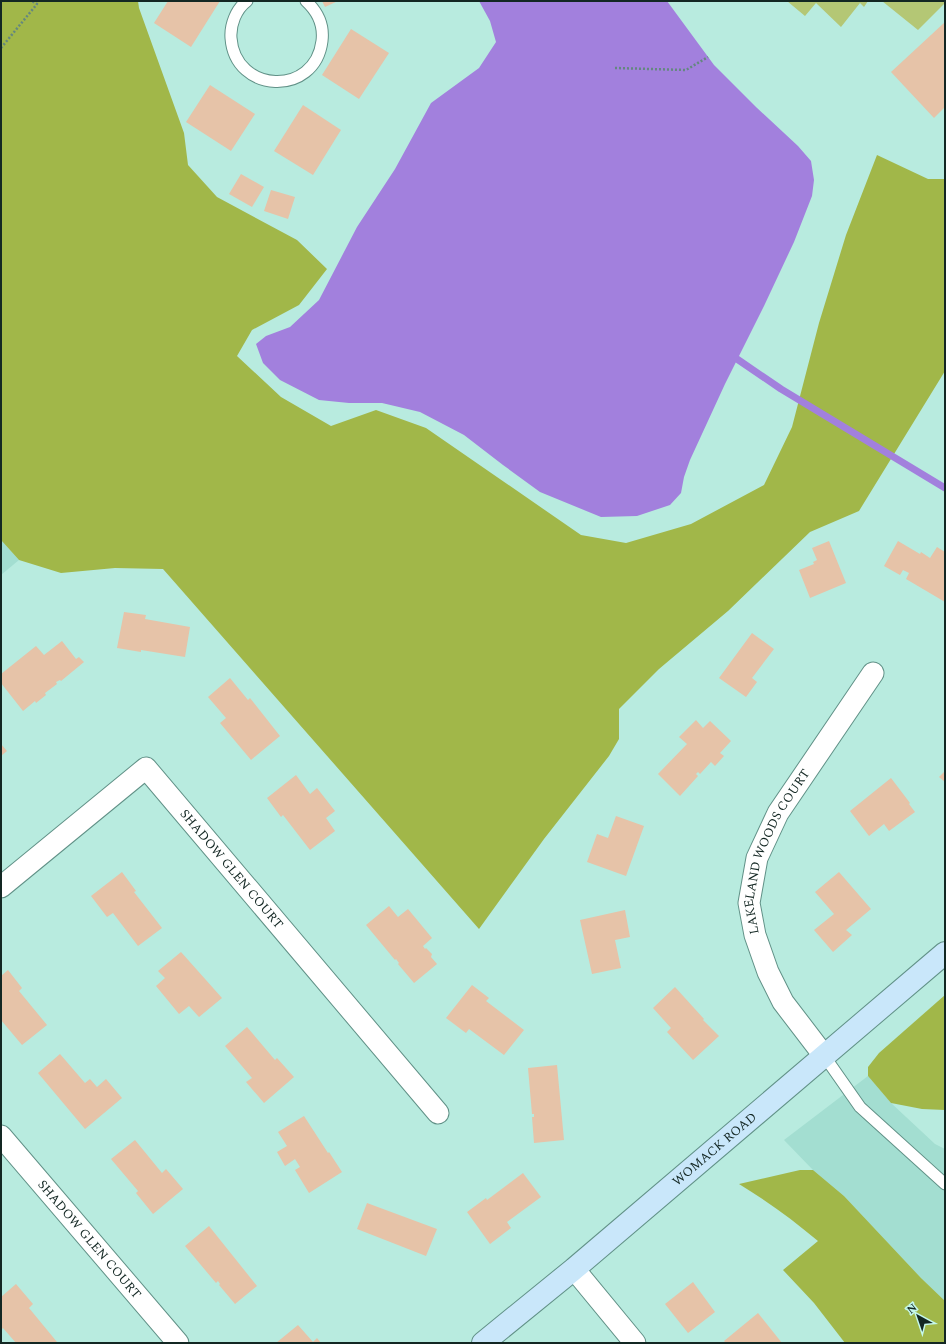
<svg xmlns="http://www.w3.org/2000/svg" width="946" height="1344" font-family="Spectral,serif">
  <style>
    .built { fill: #a3ded1 }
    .green { fill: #b4c775 }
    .forest { fill: #a1b749 }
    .water { fill: #a280dd }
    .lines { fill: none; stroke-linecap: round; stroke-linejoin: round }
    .stream { stroke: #a280dd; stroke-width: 7 }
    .building { fill: #e6c3a8 }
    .lane-casing { stroke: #619187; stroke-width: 13 }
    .street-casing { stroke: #619187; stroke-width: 23 }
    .secondary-casing { stroke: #619187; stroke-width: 24 }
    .path { stroke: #64877f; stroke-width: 2.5; stroke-dasharray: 2 2; stroke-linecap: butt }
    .lane { stroke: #fff; stroke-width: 11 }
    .street { stroke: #fff; stroke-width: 21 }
    .secondary { stroke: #c9e7fa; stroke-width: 22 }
    .labels { text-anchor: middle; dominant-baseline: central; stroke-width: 4; stroke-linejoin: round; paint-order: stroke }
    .street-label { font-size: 13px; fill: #132723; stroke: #c5f8ec }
  </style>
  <rect width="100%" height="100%" fill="#b8ebdf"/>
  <!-- built -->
  <g class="built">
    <path d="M1,540L19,560L1,575Z"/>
    <path d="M868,1076L891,1103L935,1144L945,1149V1301L921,1278L844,1196L813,1170L784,1140Z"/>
  </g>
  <!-- green -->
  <g class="green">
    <path d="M787,1H868L864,7L860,3L841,27L816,3L805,16Z"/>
    <path d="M882,1H945V3L918,30Z"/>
  </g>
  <!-- forest -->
  <g class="forest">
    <path d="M1,1H138L139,8L184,133L188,165L217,197L297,240L327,269L299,305L252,330L237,356L281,397L331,426L376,410L426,428L581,535L626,543L691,524L764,485L792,427L819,323L846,235L877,155L928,179H945V371L859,511L810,532L728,611L659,669L619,709V739L609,756L544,839L479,929L163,569L115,568L61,573L19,560L1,540Z"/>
    <path d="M945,995V1110L922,1109L891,1103L868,1076V1067L879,1053Z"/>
    <path d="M800,1170H813L844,1196L921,1278L945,1301V1343H845L814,1303L783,1270L818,1241C793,1220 767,1201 739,1184Z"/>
  </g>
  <!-- water -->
  <path class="water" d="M479,1H667L714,65L756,107L798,146L811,161L814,180L812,196L794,242L764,306L725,384L690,460L684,477L681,493L670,505L637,516L601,517L540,492L503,465L464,435L420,412L382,403H349L319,400L280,380L263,363L256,344L266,336L290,327L319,300L357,227L395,169L431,103L479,68L496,42L490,21Z"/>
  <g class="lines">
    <!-- stream -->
    <path class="stream" d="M737,359L781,389L945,488"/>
  </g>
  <!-- building -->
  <g class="building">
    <path d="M168,1H220L191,47L154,23Z"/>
    <path d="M322,1H338L325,7Z"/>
    <path d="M945,22V107L934,118L891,72Z"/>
    <path d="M351,29L389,53L359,99L322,75Z"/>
    <path d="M210,85L255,114L231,151L186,122Z"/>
    <path d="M303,105L341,130L313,175L274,151Z"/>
    <path d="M241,174L264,187L252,207L229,194Z"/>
    <path d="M271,190L295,197L288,219L264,211Z"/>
    <path d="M829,541L846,583L810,598L799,570L814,564L813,562L817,560L812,548Z"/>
    <path d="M898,541L920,554L921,552L930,558L937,547L945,552V602L906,579L909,573L903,570L900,575L884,566Z"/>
    <path d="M124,612L146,615L145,619L190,627L185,657L141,650V652L117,648Z"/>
    <path d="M752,633L774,649L752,678L757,682L746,697L719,678Z"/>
    <path d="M62,641L76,659L79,657L84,662L61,681L60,680L56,682L57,684L45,693L46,695L36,703L35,701L23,711L1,683V674L36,646L44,655Z"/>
    <path d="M230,678L248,700L250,698L280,736L251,760L220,723L226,718L208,697Z"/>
    <path d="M696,720L703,728L710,721L731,741L720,753L724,756L715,766L711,762L700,774L698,772L696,774L698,776L680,796L658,774L687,744L679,737Z"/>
    <path d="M1,744L7,751L1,756Z"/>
    <path d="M945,771V782L939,777Z"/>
    <path d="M296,775L310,794L317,788L335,811L326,818L335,831L310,850L283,815L281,817L267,798Z"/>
    <path d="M891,778L910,803L909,804L915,812L889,831L884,824L869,836L850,811Z"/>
    <path d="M616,816L644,826L626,876L587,862L597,834L608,838Z"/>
    <path d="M122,872L136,891L134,892L162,928L138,946L113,913L107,917L91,896Z"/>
    <path d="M839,872L871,909L846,930L852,935L833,952L814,930L834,914L815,892Z"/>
    <path d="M389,906L398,917L408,909L432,938L423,946L425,949L426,948L432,954L431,957L437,964L414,983L398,964L399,963L396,959L395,960L366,925Z"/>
    <path d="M625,910L630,937L615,940L621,968L592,974L580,920Z"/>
    <path d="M181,952L222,998L199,1017L189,1006L179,1014L156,986L165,978L158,971Z"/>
    <path d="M8,970L22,988L19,991L47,1025L22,1045L1,1020V976Z"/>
    <path d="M472,985L489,998L486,1001L524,1030L504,1055L469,1029L466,1033L446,1018Z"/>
    <path d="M675,987L704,1019L703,1020L719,1036L693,1060L667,1032L671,1028L653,1008Z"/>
    <path d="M247,1027L275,1060L277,1058L294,1077L264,1103L246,1082L252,1078L225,1046Z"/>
    <path d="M60,1054L85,1083L90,1079L97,1087L106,1079L122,1098L85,1129L38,1073Z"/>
    <path d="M557,1065L564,1140L534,1143L532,1117H534V1114H532L528,1068Z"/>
    <path d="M304,1116L328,1153L329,1152L342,1172L309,1193L295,1170L300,1167L295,1159L285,1166L277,1152L287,1146L278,1132Z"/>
    <path d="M135,1140L162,1173L166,1169L183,1189L153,1214L136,1193L138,1191L111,1159Z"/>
    <path d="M523,1173L541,1197L507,1222L511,1228L490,1244L467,1212L486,1198L487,1200Z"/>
    <path d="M367,1203L437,1229L426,1256L357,1229Z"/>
    <path d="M209,1226L257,1286L235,1304L219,1285L220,1284L218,1281L216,1283L185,1246Z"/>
    <path d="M693,1282L715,1312L688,1333L665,1304Z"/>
    <path d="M16,1284L33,1304L29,1308L57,1342L56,1343H16L3,1328L1,1330V1297Z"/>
    <path d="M758,1313L782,1343H726L724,1341Z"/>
    <path d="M298,1325L313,1342L317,1338L321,1343H276Z"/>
  </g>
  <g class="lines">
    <!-- lane casing -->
    <g class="lane-casing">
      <g id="lane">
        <path d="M247,1C236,9 230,25 231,38C235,94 315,97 322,41C324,25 318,12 306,1"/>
        <path d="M825,1057L860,1107L945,1184"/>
      </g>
    </g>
    <!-- street casing -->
    <g class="street-casing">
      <g id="street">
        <path id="s1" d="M1,887L146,768L438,1113"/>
        <path id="s2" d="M825,1057L783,1002L768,972L755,935L749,903L757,858L778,813L873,673"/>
        <path id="s3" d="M1,1136L178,1343"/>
        <path d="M574,1269L635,1343"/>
      </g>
    </g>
    <!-- secondary casing -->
    <g class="secondary-casing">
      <g id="secondary">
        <path id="s4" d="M483,1343L574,1269L945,953"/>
      </g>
    </g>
    <!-- path -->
    <g class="path">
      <path d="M1,48L37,4L32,1"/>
      <path d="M615,68L686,70L708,57"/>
    </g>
    <!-- lane -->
    <use href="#lane" class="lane"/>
    <!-- street -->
    <use href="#street" class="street"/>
    <!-- secondary -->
    <use href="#secondary" class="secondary"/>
  </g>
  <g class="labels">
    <!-- street labels -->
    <g class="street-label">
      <text stroke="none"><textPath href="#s2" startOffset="232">LAKELAND WOODS COURT</textPath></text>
      <text stroke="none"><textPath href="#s1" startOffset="320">SHADOW GLEN COURT</textPath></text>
      <text stroke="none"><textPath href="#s4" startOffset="302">WOMACK ROAD</textPath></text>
      <text stroke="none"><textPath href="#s3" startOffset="136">SHADOW GLEN COURT</textPath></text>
    </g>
  </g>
  <!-- border -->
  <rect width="946" height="1344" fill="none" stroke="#132723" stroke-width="4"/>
  <!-- north arrow -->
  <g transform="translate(918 1316) rotate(320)" stroke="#c5f8ec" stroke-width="3" paint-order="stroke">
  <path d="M0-3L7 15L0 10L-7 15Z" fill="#132723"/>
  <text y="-6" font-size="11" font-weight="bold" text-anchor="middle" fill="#132723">N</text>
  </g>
</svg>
